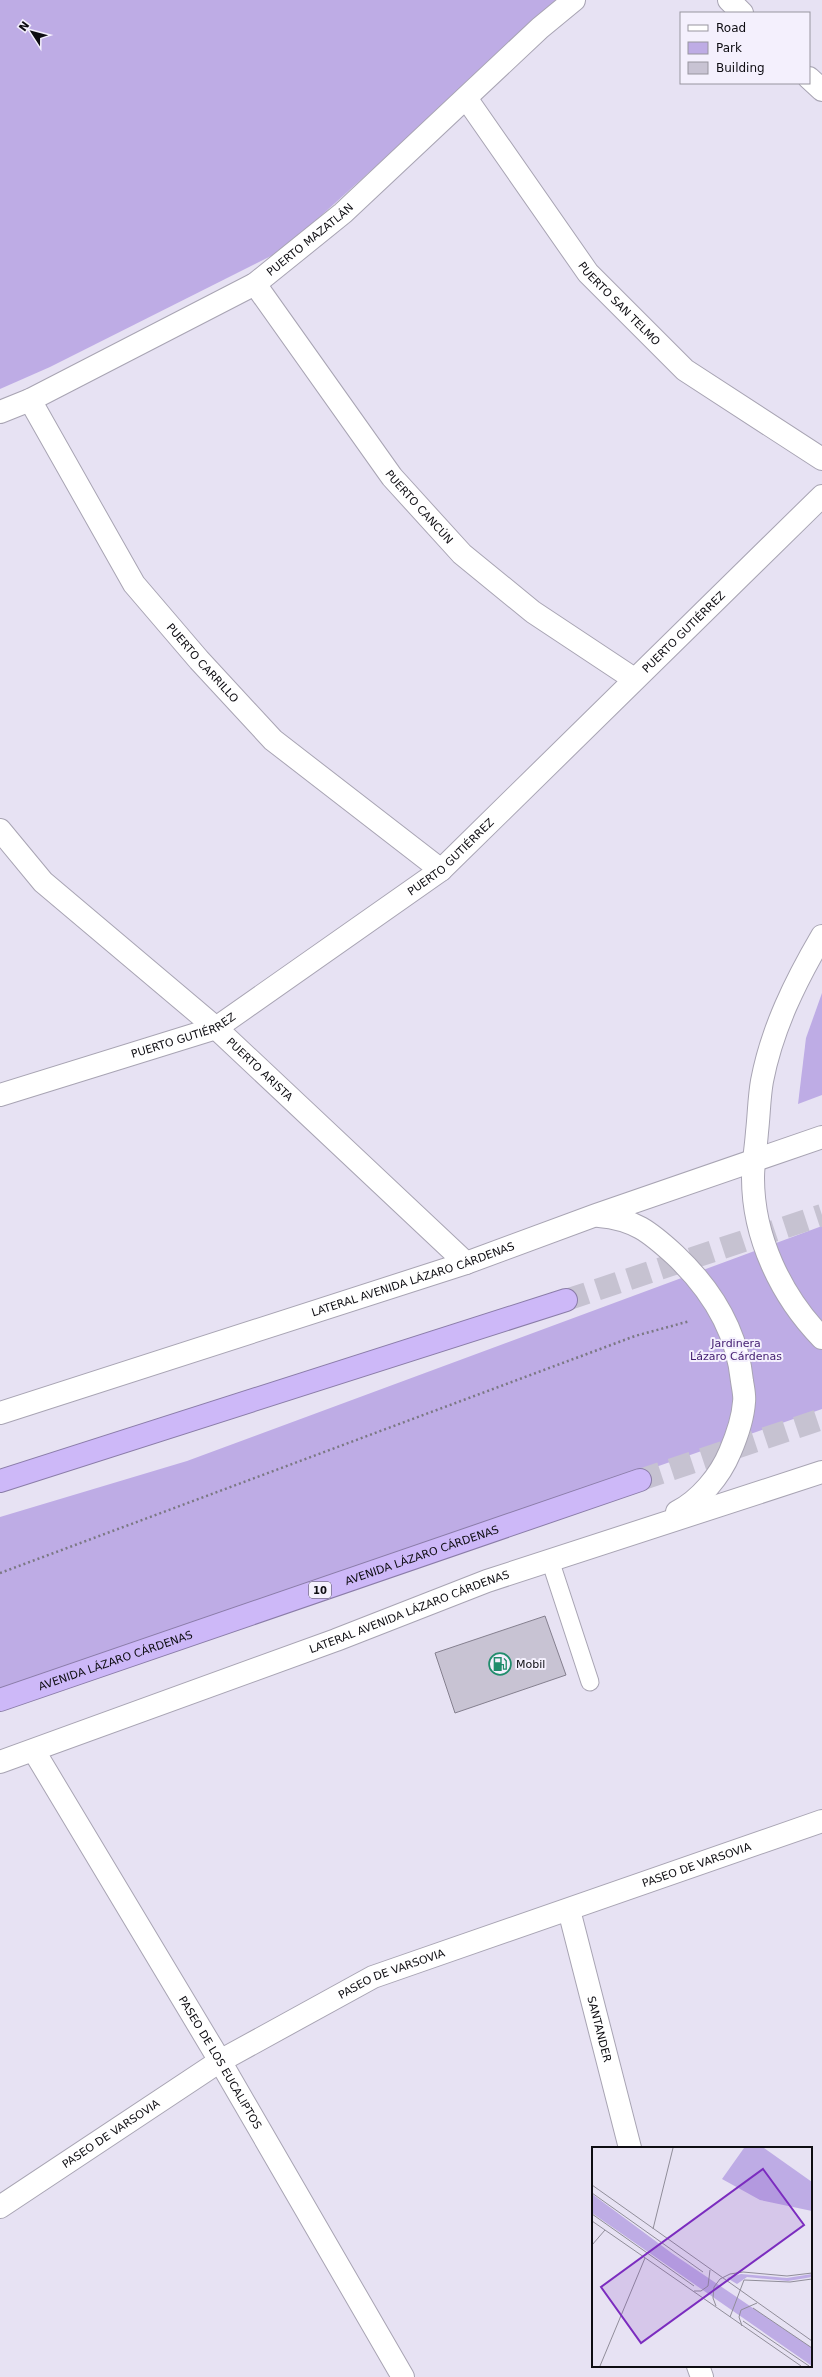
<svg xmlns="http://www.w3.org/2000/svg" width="822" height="2377" font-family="'DejaVu Sans',sans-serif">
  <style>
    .green { fill: #beace5 }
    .building { fill: #c8c3d3; stroke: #847f8e }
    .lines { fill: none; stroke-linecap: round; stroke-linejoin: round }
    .highway-tunnel { stroke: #c6c2d1; stroke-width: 22; stroke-dasharray: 22 11; stroke-linecap: butt }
    .lane-casing { stroke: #a8a4b3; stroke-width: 19 }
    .street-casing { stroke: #a8a4b3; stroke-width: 24 }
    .secondary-casing { stroke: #a8a4b3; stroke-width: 24 }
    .highway-casing { stroke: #8a7ca8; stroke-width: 24 }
    .path { stroke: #7b7883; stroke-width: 2.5; stroke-dasharray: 2 3; stroke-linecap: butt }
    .lane { stroke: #fff; stroke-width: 17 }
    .street { stroke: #fff; stroke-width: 22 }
    .secondary { stroke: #fff; stroke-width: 22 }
    .highway { stroke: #cdb8f8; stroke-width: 22 }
    .labels { text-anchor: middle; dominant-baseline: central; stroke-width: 4; stroke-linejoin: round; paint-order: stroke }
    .shield { fill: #f4f0fd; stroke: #535158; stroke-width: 1 }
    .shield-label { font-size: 10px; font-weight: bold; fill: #0e0d12 }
    .street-label { font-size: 11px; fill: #0e0d12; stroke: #f4f0fd }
    .park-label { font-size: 11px; fill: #401a6e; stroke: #f4f0fd }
    .poi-label { font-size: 11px; fill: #0e0d12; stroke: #f4f0fd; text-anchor: start }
    .inset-road { fill: none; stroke: #908d99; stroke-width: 1 }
    .view { fill: #7b2cbf; fill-opacity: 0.15; stroke: #7b2cbf; stroke-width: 2 }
    .inset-edge { fill: none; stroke: #0e0d12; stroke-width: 2 }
  </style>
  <rect width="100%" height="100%" fill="#e7e2f3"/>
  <!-- green -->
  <g class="green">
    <path d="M0,0H560L283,250L50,367L0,389Z"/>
    <path d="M822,993V1095L798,1104L806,1038Z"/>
    <path d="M822,1226V1409L249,1609L0,1691V1517L187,1461Z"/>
  </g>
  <!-- building -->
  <path class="building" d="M545,1616L566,1675L455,1713L435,1653Z"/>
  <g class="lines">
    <!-- highway-tunnel -->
    <g class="highway-tunnel">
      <path d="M566,1300L822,1215"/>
      <path d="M640,1480L822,1419"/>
    </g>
    <!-- lane casing -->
    <g class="lane-casing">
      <path id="lane" d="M550,1560L590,1682"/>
    </g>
    <!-- street casing -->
    <g class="street-casing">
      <g id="street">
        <path d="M729,0L742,13"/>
        <path d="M809,78L822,90"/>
        <path id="s1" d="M466,98L588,273L685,370L822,459"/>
        <path id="s2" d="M255,284L392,477L462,554L533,612L634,679"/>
        <path id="s3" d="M30,400L134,584L199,660L273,740L441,870"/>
        <path id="s4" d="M0,412L30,400L255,284L343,213L540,28L574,0"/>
        <path id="s5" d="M0,830L43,882L216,1028L466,1263"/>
        <path id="s6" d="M0,1095L216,1028L441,870L822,496"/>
        <path id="s7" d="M569,1910L630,2148"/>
        <path id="s8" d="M0,2207L220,2061L373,1977L822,1821"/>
        <path d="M698,2366L702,2377"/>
      </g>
    </g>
    <!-- secondary casing -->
    <g class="secondary-casing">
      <g id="secondary">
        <path d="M822,936C795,982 772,1029 762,1081C759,1098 759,1115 757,1132C756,1147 753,1163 753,1178C753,1237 781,1296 822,1338"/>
        <path d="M599,1216C634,1219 650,1232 675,1255C712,1290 737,1331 742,1381C743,1388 745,1396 744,1402C743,1418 736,1438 730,1452C720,1476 700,1500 677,1512"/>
        <path id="s9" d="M0,1413L466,1263L596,1215L822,1137"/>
        <path id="s10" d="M34,1751L220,2061L403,2377"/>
        <path id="s11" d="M0,1762L336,1640L487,1581L822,1472"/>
      </g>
    </g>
    <!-- highway casing -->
    <g class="highway-casing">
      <g id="highway">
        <path d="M0,1481L566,1300"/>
        <path id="s12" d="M0,1700L640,1480"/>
      </g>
    </g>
    <!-- path -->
    <path class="path" d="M0,1573L635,1336L690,1321"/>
    <!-- lane -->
    <use href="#lane" class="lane"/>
    <!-- street -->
    <use href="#street" class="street"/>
    <!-- secondary -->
    <use href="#secondary" class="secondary"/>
    <!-- highway -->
    <use href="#highway" class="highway"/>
  </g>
  <!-- icons -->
  <defs>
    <g id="fuel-ring" transform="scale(1.15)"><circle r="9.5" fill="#f4f0fd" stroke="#208d6c" stroke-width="1.5"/><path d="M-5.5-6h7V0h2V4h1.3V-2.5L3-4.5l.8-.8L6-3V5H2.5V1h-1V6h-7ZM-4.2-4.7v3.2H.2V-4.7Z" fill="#208d6c"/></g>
  </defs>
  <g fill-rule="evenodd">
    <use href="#fuel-ring" x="500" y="1664"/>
  </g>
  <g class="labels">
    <!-- shield labels -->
    <rect class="shield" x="309" y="1582" width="22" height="16" rx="3"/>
    <g class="shield-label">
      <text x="320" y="1590">10</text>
    </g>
    <!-- street labels -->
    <g class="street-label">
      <text stroke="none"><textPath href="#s4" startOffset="356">PUERTO MAZATLÁN</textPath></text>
      <text stroke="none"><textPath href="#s1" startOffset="257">PUERTO SAN TELMO</textPath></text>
      <text stroke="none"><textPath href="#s2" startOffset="277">PUERTO CANCÚN</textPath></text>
      <text stroke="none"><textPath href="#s6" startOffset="841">PUERTO GUTIÉRREZ</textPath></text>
      <text stroke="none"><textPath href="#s3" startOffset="316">PUERTO CARRILLO</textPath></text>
      <text stroke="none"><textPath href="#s6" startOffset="517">PUERTO GUTIÉRREZ</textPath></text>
      <text stroke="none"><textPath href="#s6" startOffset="193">PUERTO GUTIÉRREZ</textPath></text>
      <text stroke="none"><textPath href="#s5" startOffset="354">PUERTO ARISTA</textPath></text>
      <text stroke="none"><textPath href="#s9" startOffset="434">LATERAL AVENIDA LÁZARO CÁRDENAS</textPath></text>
      <text stroke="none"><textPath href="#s12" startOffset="446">AVENIDA LÁZARO CÁRDENAS</textPath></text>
      <text stroke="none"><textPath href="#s11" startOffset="436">LATERAL AVENIDA LÁZARO CÁRDENAS</textPath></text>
      <text stroke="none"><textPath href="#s12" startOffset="122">AVENIDA LÁZARO CÁRDENAS</textPath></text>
      <text stroke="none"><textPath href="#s8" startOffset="781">PASEO DE VARSOVIA</textPath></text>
      <text stroke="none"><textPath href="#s8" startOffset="457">PASEO DE VARSOVIA</textPath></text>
      <text stroke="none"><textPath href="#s7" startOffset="123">SANTANDER</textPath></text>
      <text stroke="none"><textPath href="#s10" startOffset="363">PASEO DE LOS EUCALIPTOS</textPath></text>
      <text stroke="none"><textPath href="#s8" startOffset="133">PASEO DE VARSOVIA</textPath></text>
    </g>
    <!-- park labels -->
    <g class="park-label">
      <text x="736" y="1343">Jardinera<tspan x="736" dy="13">Lázaro Cárdenas</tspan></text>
    </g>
    <!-- poi labels -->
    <g class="poi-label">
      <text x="516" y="1664">Mobil</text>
    </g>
  </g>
  <!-- overview -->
  <g transform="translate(592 2147)">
    <rect width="220" height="220" fill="#e7e2f3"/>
    <path d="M152,1H172L220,35V64L168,53L130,32ZM0,47L81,107L220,201V219L0,66ZM149,127L195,131L220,127V130L196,134L155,130L145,137L135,131Z" fill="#beace5"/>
    <path class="inset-road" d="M0,38L220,194M0,46L111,125M0,67L102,139M0,74L209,219M61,82L81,1M0,98L13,83M102,144H109L116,139L118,123M124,159L121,151L122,140L128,132L138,127L151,125L195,129L220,126M161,161L220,201M138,170L152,133L198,135L220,132M151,174L217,219M150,179L147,170L149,163L165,156M8,219L53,111"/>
    <path class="view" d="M171,22L212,78L49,196L9,140Z"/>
    <rect width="220" height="220" class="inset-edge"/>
  </g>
  <!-- legend -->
  <rect x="680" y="12" width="130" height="72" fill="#f4f0fd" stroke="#98959f"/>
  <rect x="688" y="25" width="20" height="6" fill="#ffffff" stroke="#98959f"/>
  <text x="716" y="32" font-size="12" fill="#0e0d12">Road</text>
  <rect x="688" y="42" width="20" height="12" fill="#beace5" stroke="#98959f"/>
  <text x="716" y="52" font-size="12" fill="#0e0d12">Park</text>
  <rect x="688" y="62" width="20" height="12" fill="#c8c3d3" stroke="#98959f"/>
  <text x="716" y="72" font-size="12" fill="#0e0d12">Building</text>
  <!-- north arrow -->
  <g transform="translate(32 32) rotate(306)" stroke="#f4f0fd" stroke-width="3" paint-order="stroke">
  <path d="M0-3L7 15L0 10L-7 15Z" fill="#0e0d12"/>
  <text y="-6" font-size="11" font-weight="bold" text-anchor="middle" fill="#0e0d12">N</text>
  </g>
</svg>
